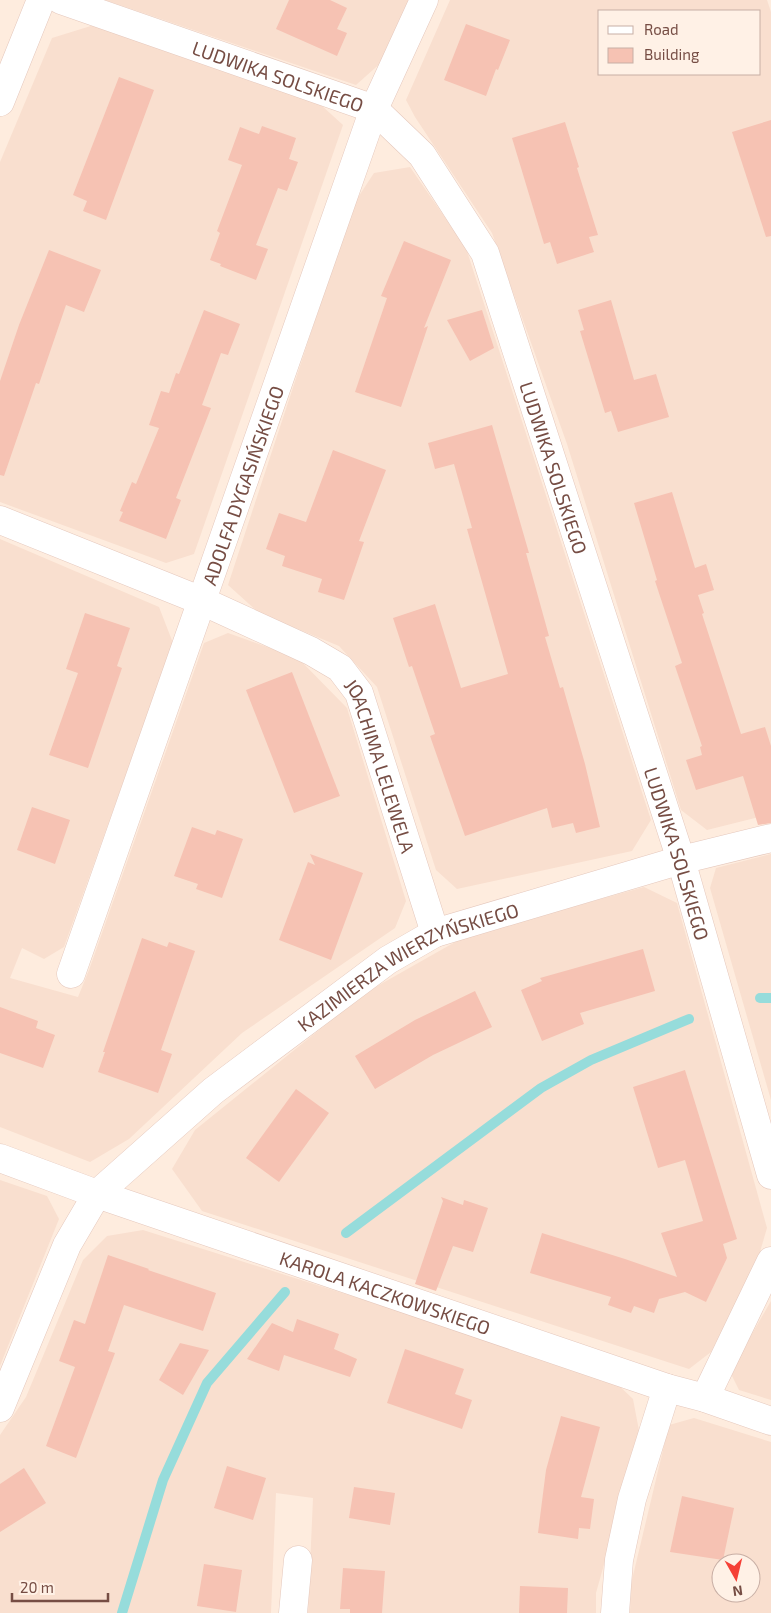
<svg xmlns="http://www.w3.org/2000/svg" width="771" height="1613" font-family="'Exo 2',sans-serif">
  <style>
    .residential { fill: #f9dfcf; fill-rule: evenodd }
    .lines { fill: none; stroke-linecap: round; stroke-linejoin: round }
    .stream { stroke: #96dcdb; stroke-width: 10 }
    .building { fill: #f6c2b3 }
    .minor-casing { stroke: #e5c8bd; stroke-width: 29 }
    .tertiary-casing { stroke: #e5c8bd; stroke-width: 29 }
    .minor { stroke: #fff; stroke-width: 28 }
    .tertiary { stroke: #fff; stroke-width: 28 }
    .labels { text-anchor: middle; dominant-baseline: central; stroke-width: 4; stroke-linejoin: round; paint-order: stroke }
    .street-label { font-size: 19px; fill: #764d44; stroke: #fff1e6 }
  </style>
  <rect width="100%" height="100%" fill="#feecde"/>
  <!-- residential -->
  <g class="residential">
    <path d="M105,0H411L384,60L356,85Z"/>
    <path d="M450,0H767L771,12V814L707,830L681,810L567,444L492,233L415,117L406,100ZM600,11H760V74H600Z"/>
    <path d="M94,25L321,105L343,125L194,554L166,563L0,502V162L52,38Z"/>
    <path d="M410,167L466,248L651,820L632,851L457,889L436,870L377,687L339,646L259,613L228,585L353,205L374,173Z"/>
    <path d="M0,539L159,607L173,643L64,947L44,959L22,948L10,978L78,997L89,970L204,643L228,633L298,658L347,708L406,901L395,928L242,1033L129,1139L90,1162L0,1127Z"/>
    <path d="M771,854V1100L710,888L716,868Z"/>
    <path d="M644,887L677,903L767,1228L757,1262L711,1352L689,1369L202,1211L172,1169L195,1130L365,993L464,937Z"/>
    <path d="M0,1180L47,1196L59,1219L0,1366Z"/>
    <path d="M143,1230L611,1378L633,1399L640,1436L596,1593V1613H308L313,1498L276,1493L271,1613H0V1435L26,1397L83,1260L107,1236Z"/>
    <path d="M771,1301V1400L739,1390L730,1372Z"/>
    <path d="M694,1418L771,1442V1613H630L631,1584L669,1425ZM721,1563H751V1593H721Z"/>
  </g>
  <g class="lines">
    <!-- stream -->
    <g class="stream">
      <path d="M760,998H771"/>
      <path d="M346,1233L541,1088L591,1060L689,1019"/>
      <path d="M122,1613L163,1480L207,1383L285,1292"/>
    </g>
  </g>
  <!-- building -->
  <g class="building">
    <path d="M289,0H330L347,8L337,29L347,33L337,56L276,29Z"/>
    <path d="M466,24L510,40L498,70L496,69L486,96L444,80Z"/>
    <path d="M119,77L154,90L106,220L83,211L87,201L73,195Z"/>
    <path d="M771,120V236L766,237L732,132Z"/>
    <path d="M565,122L579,167L577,168L598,235L589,237L594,252L557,264L550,242L544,244L512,138Z"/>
    <path d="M262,126L296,138L289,159L298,162L287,191L278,188L256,245L268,249L256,280L220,266L221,264L210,260L220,233L217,231L242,165L228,160L240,127L259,134Z"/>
    <path d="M404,241L451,260L424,328L428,326L401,407L355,392L387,298L381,296Z"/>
    <path d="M49,250L101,270L84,312L66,305L39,384L36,383L4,476L0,475V381L19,325Z"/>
    <path d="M611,300L634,380L656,374L669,417L618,432L611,411L605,413L580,331L584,330L578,310Z"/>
    <path d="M204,310L240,324L228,355L221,353L202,405L211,408L176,498L181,500L166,539L119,521L123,512L120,511L132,482L136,484L159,428L149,425L161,391L169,393L176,373L179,374Z"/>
    <path d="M482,310L494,348L470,361L447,320Z"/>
    <path d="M492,425L529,553H526L549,636L545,637L560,688L563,687L585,764L600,827L576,833L573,823L552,828L547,808L465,836L430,736L435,734L412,666L409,667L393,618L435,604L461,688L508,674L467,529L472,528L454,464L435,469L428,443Z"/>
    <path d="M333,450L386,470L359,541L364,542L344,600L318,592L322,579L282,566L285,556L266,549L279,513L306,522Z"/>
    <path d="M672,492L695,568L706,564L714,590L698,595L704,613L702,614L741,734L765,727L771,746V823L758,825L743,776L696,790L686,760L702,755L700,747L702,746L675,666L682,663L655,581L657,580L634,503Z"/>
    <path d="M85,613L130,628L117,666L122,668L88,768L49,755L78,673L66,669Z"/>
    <path d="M292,672L340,796L294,813L246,690Z"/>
    <path d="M32,807L70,820L55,864L17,850Z"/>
    <path d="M192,827L215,835L217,830L243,839L222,898L196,889L198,884L174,876Z"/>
    <path d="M310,854L363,873L331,960L279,940L308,862L315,865Z"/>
    <path d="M142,938L167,947L169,942L195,951L161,1050L172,1054L158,1093L98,1072L105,1052H103Z"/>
    <path d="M643,949L655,991L580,1013L584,1024L542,1041L521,990L542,981L540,978Z"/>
    <path d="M475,991L492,1027L433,1055L375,1089L355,1056L415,1020Z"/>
    <path d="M0,1007L38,1021L36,1028L55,1035L43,1068L0,1053Z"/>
    <path d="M685,1070L737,1239L723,1244L727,1258L706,1302L685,1292L659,1299L654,1313L634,1306L631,1313L608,1305L611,1297L530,1273L542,1233L625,1259L677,1277L661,1233L703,1221L685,1160L658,1168L633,1087Z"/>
    <path d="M296,1089L329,1113L279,1182L246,1158Z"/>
    <path d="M441,1197L463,1205L464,1200L488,1208L473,1252L453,1246L436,1291L415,1284L443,1201Z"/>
    <path d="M108,1255L149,1269L148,1270L216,1293L203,1331L124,1305L108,1351L115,1353L76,1458L46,1446L75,1367L59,1361L74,1320L85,1324Z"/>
    <path d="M297,1319L339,1334L334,1349L357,1359L350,1377L284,1355L279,1371L247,1359L272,1323L293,1332Z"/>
    <path d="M180,1343L209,1350L183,1395L159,1380Z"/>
    <path d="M405,1349L464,1369L455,1394L472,1400L462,1429L387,1403Z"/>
    <path d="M561,1416L600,1427L581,1497L594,1499L590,1529L579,1528L578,1539L538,1533L546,1470Z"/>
    <path d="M227,1466L266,1478L253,1520L214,1508Z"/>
    <path d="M24,1468L46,1503L0,1532V1484Z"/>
    <path d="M354,1487L395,1493L390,1525L349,1518Z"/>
    <path d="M682,1496L734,1508L723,1560L670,1552Z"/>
    <path d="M204,1564L242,1570L236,1612L197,1606Z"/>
    <path d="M343,1568L385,1571L382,1613H350V1609H340Z"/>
    <path d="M520,1586L568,1588L567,1613H519Z"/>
  </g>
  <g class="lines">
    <!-- minor casing -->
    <g class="minor-casing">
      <g id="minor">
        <path id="s1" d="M61,0L374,109L422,155L485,253L681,860L771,1175"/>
        <path id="s2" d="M0,520L202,601L311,651L340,668L359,693L435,933"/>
        <path id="s3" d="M71,974L374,109L424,0"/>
        <path id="s4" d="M0,1158L97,1194L667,1388L705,1398L771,1421"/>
        <path d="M705,1398L771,1261"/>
        <path id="s5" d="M0,1408L67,1245L97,1194L213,1091L388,960L435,933L681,860L771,838"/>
        <path d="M293,1613L298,1560"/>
        <path d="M615,1613L619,1560L632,1499L667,1388"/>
      </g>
    </g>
    <!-- tertiary casing -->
    <g class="tertiary-casing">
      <path id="tertiary" d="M0,102L41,0"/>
    </g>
    <!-- minor -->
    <use href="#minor" class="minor"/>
    <!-- tertiary -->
    <use href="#tertiary" class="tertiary"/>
  </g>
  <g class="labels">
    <!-- street labels -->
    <g class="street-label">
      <text stroke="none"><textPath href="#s1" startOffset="230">LUDWIKA SOLSKIEGO</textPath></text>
      <text stroke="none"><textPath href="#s1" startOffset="740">LUDWIKA SOLSKIEGO</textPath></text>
      <text stroke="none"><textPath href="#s3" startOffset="518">ADOLFA DYGASIŃSKIEGO</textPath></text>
      <text stroke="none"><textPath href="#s2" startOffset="478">JOACHIMA LELEWELA</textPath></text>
      <text stroke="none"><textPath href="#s1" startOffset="1145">LUDWIKA SOLSKIEGO</textPath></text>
      <text stroke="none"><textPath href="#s5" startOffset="624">KAZIMIERZA WIERZYŃSKIEGO</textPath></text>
      <text stroke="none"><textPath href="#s4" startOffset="408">KAROLA KACZKOWSKIEGO</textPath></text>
    </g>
  </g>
  <!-- legend -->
  <rect x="598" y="10" width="162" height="65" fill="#fff1e6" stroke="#c8afa5"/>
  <rect x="608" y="26" width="25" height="8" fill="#ffffff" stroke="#c8afa5"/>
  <text x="644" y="35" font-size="15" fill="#764d44">Road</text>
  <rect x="608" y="48" width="25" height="15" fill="#f6c2b3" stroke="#c8afa5"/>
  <text x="644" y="60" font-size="15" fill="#764d44">Building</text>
  <!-- north arrow -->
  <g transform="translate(736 1578) rotate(172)"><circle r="24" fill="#fff1e6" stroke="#c8afa5"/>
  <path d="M0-4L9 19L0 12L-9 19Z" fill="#f54036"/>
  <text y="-8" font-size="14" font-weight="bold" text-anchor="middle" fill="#764d44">N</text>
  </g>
  <!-- scale -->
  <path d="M12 1593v8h96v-8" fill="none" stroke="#764d44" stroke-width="2.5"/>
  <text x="20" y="1593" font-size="15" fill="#764d44" stroke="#fff1e6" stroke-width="4" paint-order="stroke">20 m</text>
</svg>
